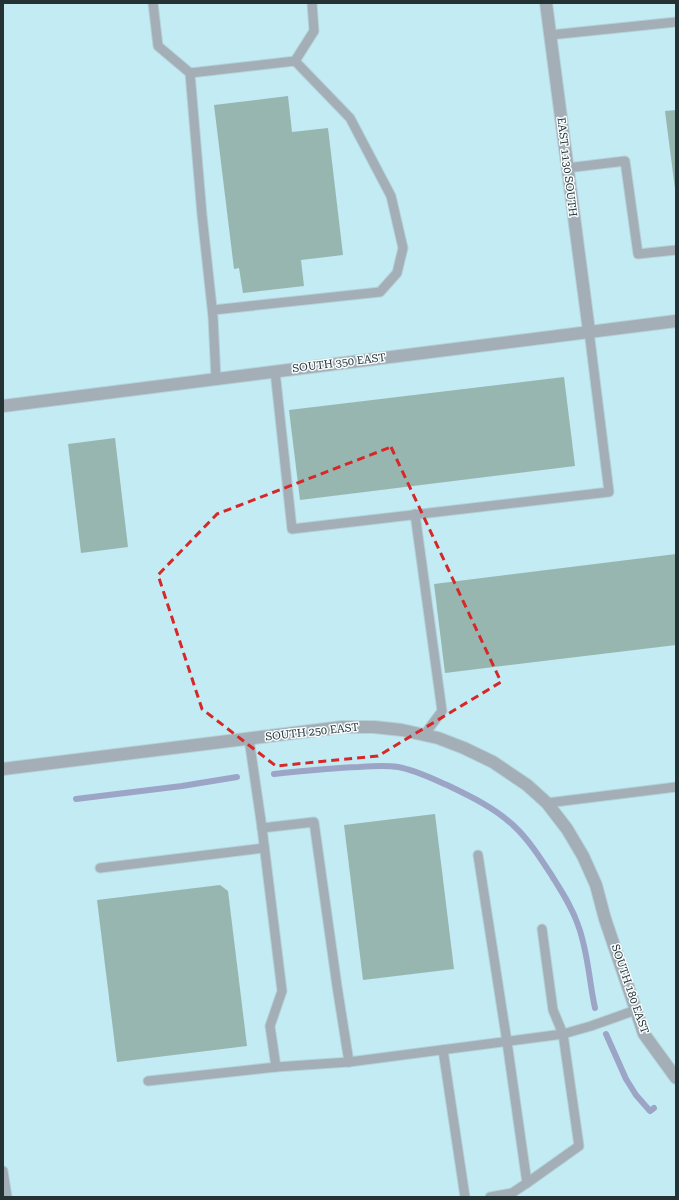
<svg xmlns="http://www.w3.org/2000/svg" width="679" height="1200" font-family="'Roboto Serif',serif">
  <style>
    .built { fill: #c2ebf4 }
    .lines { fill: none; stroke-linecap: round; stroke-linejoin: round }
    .stream { stroke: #9ca5c6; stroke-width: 6 }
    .building { fill: #97b6b0 }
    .service-casing { stroke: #b5d2d8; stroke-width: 11 }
    .minor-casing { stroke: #b5d2d8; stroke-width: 14 }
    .tertiary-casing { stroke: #b5d2d8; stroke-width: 14 }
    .service { stroke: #a4aeb6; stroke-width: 9 }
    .minor { stroke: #a4aeb6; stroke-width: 12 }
    .tertiary { stroke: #a4aeb6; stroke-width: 12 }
    .marked { fill: none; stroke: #d62828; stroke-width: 3; stroke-dasharray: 8 5; stroke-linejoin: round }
    .labels { text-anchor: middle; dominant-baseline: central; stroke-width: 3; stroke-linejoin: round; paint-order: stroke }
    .street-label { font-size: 11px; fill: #253234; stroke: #f7fdfe }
  </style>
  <rect width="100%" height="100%" fill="#d5f5fc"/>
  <!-- built -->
  <rect class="built" x="3" y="3" width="673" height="1194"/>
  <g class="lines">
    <!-- stream -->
    <g class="stream">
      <path d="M274,774C302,771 330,768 359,767C372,766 385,765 398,767C415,770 431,778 447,785C470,796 495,808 514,826C529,840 541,859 552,876C562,892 572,907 578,925C588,951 589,981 595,1008"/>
      <path d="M76,799L182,786L237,777"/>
      <path d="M606,1034L626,1079L636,1095L650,1111L654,1108"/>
    </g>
  </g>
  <!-- building -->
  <g class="building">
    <path d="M288,96L292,132L328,128L343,255L301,260L304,286L243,293L239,268L234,269L214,105Z"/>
    <path d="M676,110V189H675L665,111Z"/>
    <path d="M564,377L575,466L300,500L289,410Z"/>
    <path d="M115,438L128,547L81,553L68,444Z"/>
    <path d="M676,554V645L445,673L434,584Z"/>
    <path d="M435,814L454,969L363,980L344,825Z"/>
    <path d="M220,885L228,891L247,1046L117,1062L97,900Z"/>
  </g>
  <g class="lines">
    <!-- service casing -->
    <g class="service-casing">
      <g id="service">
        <path d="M153,3L158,46L190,73L295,61L314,31L312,3"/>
        <path d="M550,35L676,22"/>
        <path d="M190,73L202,215L213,317L216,379"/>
        <path d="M567,168L625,161L638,254L676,250"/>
        <path d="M213,310L380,292L397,273L403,248L391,196L350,118L295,61"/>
        <path d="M275,371L292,529L609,492L589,331"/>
        <path d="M415,514L442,711L424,735"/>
        <path d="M547,803L676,787"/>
        <path d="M262,828L314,822L337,986L349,1062"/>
        <path d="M478,855L507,1042L527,1183L512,1193L490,1197"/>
        <path d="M100,868L264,848"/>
        <path d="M443,1050L465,1197"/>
        <path d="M276,1067L349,1062L563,1034L591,1026L636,1010"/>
        <path d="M148,1081L276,1067L270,1026L282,991L262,828L249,739"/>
        <path d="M3,1171L7,1197"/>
        <path d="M527,1183L579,1146L563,1034L553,1010L542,929"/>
      </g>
    </g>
    <!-- minor casing -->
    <g class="minor-casing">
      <g id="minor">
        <path d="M546,3L589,331"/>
        <path d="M3,406L676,321"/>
      </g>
    </g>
    <!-- tertiary casing -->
    <g class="tertiary-casing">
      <path id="tertiary" d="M3,769L342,727H374L402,730L438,738L464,748L493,762L527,785L547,803L567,829L583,856L596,885L605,919L644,1034L676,1078"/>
    </g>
    <!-- service -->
    <use href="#service" class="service"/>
    <!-- minor -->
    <use href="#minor" class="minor"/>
    <!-- tertiary -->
    <use href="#tertiary" class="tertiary"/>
  </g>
  <!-- marked area -->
  <path class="marked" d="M391,447L501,682L378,756L276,766L202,709L158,575L217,514Z"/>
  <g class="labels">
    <!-- street labels -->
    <g class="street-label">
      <text transform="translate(567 167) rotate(83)">EAST 1130 SOUTH</text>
      <text transform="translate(339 363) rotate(-7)">SOUTH 350 EAST</text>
      <text transform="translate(312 732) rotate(-6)">SOUTH 250 EAST</text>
      <text transform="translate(630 989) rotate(71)">SOUTH 180 EAST</text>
    </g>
  </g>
  <!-- border -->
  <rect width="679" height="1200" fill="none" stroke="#253234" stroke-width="8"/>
</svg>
